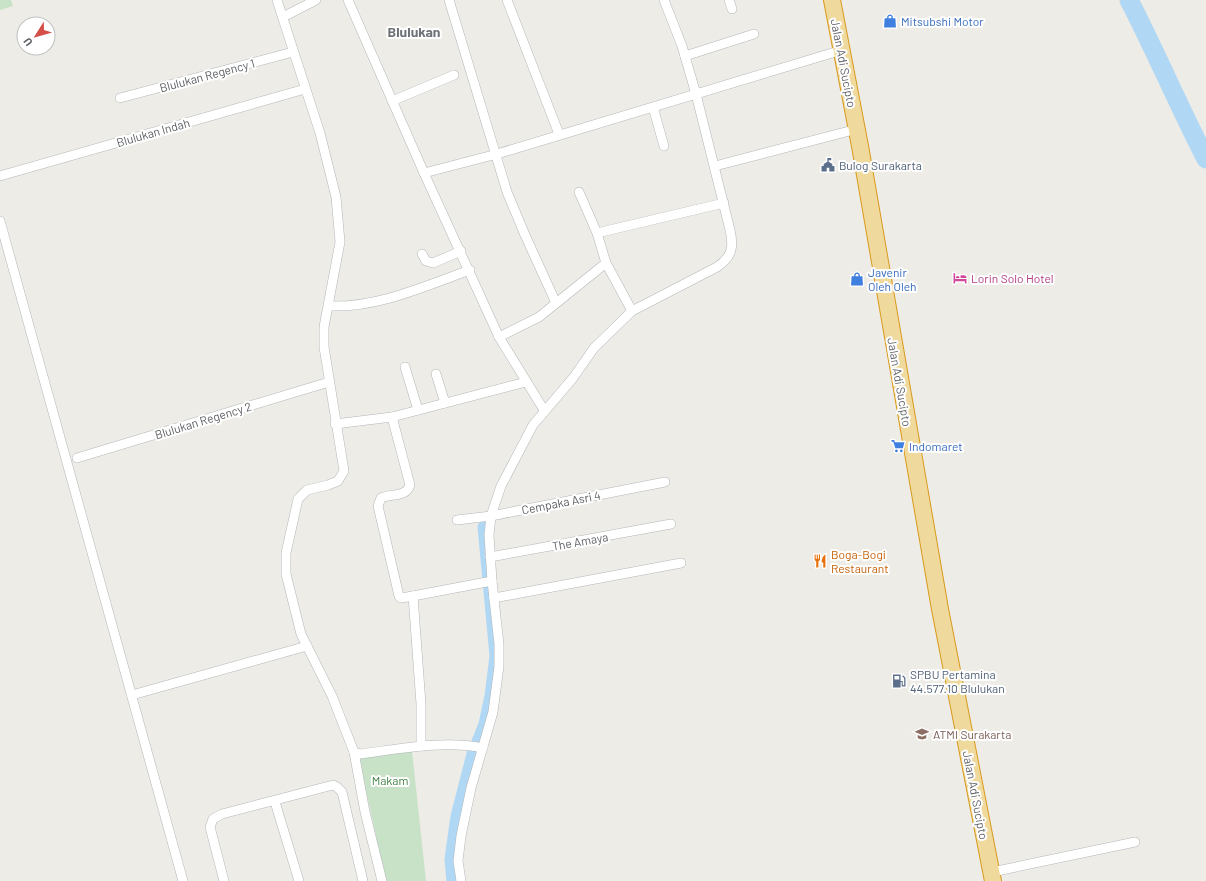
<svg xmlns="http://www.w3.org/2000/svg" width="1206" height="881" font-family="Barlow,sans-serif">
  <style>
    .green { fill: #c7e2c6 }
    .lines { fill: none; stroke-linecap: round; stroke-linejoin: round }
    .canal { stroke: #b0d8f4; stroke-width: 11 }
    .river { stroke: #b0d8f4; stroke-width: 19 }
    .street-casing { stroke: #b3b6b9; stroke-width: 10 }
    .highway-casing { stroke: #d89a1d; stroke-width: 18 }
    .street { stroke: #fff; stroke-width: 9 }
    .highway { stroke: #f0d99c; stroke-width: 16 }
    .labels { text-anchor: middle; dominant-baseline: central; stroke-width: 4; stroke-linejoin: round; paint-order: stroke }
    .shop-label { font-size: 12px; fill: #366cbe; stroke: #fff; text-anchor: start }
    .street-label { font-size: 12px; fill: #5e6165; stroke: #fff }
    .service-label { font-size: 12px; fill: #4e5e75; stroke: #fff; text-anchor: start }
    .hotel-label { font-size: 12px; fill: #b23c85; stroke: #fff; text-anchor: start }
    .food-label { font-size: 12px; fill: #c56008; stroke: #fff; text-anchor: start }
    .education-label { font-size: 12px; fill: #785e54; stroke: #fff; text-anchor: start }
    .park-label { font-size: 12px; fill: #418143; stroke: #fff }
    .quarter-label { font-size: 14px; font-weight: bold; fill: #6f7377; stroke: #fff }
  </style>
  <rect width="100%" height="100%" fill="#eeece7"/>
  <!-- green -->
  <g class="green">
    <path d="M0,0H11L13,6L0,10Z"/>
    <path d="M412,751L426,881H386L359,758Z"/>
  </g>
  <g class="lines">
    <!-- canal -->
    <path class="canal" d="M452,881L450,859L456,816L472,754L484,724L490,696L495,656L483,527"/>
    <!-- river -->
    <path class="river" d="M1129,0C1156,52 1179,107 1206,159"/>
    <!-- street casing -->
    <g class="street-casing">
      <g id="street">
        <path d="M277,0L320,133L336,197L340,242L324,327V347L344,471L338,481L328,485L307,490L298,499L286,553V574L301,634L332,696L354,752L360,754C400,749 443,740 483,748"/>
        <path d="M348,0L424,173L499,337L544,410"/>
        <path d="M449,0L507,192L525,235L556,303"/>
        <path d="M507,0L559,134"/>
        <path d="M729,0L732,9"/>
        <path d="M283,17L316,0"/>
        <path d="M685,56L754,34"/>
        <path d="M120,98L293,52"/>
        <path d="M392,101L454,75"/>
        <path d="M653,107L664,146"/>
        <path d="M715,166L857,129"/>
        <path d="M424,173L497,154L842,50"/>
        <path d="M0,176L305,89"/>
        <path d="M579,192L597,233L606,263L632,311"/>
        <path d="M0,221L183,881"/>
        <path d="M597,233L724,203"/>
        <path d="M422,254L426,261L433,263L461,251"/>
        <path d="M329,306C378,308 425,286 470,270"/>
        <path d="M499,337L539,317L606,263"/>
        <path d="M405,367L418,410"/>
        <path d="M436,374L445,403"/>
        <path d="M392,417L410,485C406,498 391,493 381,498L378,506L399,596L401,598L413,596"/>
        <path d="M335,424L392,417L526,382"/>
        <path d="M77,458L329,382"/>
        <path d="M457,520L491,516L665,482"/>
        <path d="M490,557L671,524"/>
        <path d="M494,598L681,563"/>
        <path d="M132,695L307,646"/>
        <path d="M421,746V704L413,596L492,581"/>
        <path d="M354,752L365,812L382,881"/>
        <path d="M275,802L299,881"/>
        <path d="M992,872L1135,842"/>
        <path d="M224,881L210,827L213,819L222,814L333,785L337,787L342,792L363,881"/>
        <path d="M461,881L458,861L461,836L471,788L493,712L499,666V644L492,581L489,535L491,516L501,486L533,425L573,378L594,348L632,311L717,267C732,257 734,247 730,230L696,94L682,46L664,0"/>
      </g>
    </g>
    <!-- highway casing -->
    <g class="highway-casing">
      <path id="highway" d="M832,0L860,146L940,609L993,881"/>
    </g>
    <!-- street -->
    <use href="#street" class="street"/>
    <!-- highway -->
    <use href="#highway" class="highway"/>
  </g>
  <!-- icons -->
  <defs>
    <g id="shop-bare" transform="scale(1.08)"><path d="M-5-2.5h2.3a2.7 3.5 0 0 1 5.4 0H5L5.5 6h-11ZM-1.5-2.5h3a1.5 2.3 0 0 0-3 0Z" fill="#3f7fe0" stroke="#fff" stroke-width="2.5" paint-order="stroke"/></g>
    <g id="civic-bare" transform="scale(1.08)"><path d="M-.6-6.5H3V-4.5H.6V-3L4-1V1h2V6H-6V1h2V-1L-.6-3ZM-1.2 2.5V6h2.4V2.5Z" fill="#5c6f8a" stroke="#fff" stroke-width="2.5" paint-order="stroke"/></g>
    <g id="hotel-bare" transform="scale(1.08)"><path d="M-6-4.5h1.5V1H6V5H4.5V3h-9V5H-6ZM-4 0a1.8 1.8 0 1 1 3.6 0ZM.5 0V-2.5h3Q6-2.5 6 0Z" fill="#d1479c" stroke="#fff" stroke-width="2.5" paint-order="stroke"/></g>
    <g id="supermarket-bare" transform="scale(1.08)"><path d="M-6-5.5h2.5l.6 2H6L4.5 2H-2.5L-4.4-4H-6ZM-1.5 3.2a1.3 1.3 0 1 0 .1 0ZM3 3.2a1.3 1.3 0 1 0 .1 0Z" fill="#3f7fe0" stroke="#fff" stroke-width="2.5" paint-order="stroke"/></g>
    <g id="restaurant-bare" transform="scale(1.08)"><path d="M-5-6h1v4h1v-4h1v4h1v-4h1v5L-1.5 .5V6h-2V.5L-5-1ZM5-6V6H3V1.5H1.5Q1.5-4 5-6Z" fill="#e8710a" stroke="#fff" stroke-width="2.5" paint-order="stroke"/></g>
    <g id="fuel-bare" transform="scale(1.08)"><path d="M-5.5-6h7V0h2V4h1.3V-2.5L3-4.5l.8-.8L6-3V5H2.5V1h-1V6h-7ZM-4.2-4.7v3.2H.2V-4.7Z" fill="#5c6f8a" stroke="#fff" stroke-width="2.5" paint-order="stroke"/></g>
    <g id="university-bare" transform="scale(1.08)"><path d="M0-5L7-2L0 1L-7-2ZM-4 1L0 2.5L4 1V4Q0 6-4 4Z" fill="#8d6e63" stroke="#fff" stroke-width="2.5" paint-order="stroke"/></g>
  </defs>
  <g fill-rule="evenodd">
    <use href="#shop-bare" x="890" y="21"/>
    <use href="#civic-bare" x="828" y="165"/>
    <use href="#hotel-bare" x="960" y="278"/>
    <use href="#shop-bare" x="857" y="279"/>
    <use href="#supermarket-bare" x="898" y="446"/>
    <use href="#restaurant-bare" x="820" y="561"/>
    <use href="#fuel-bare" x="899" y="681"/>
    <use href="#university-bare" x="922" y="734"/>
  </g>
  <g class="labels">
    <!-- shop labels -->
    <g class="shop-label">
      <text x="901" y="21">Mitsubshi Motor</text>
      <text x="868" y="272">Javenir<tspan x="868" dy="14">Oleh Oleh</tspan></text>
      <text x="909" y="446">Indomaret</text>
    </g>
    <!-- street labels -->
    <g class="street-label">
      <text transform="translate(844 63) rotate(79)">Jalan Adi Sucipto</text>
      <text transform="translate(207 75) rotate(-15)">Blulukan Regency 1</text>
      <text transform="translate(153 132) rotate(-16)">Blulukan Indah</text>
      <text transform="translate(900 382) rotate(80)">Jalan Adi Sucipto</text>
      <text transform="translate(203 420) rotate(-17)">Blulukan Regency 2</text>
      <text transform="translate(561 502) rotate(-11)">Cempaka Asri 4</text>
      <text transform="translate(580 541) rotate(-10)">The Amaya</text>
      <text transform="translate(976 795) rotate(79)">Jalan Adi Sucipto</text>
    </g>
    <!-- service labels -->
    <g class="service-label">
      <text x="839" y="165">Bulog Surakarta</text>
      <text x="910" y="674">SPBU Pertamina<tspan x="910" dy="14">44.577.10 Blulukan</tspan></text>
    </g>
    <!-- hotel labels -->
    <g class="hotel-label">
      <text x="971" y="278">Lorin Solo Hotel</text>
    </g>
    <!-- food labels -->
    <g class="food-label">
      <text x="831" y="554">Boga-Bogi<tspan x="831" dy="14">Restaurant</tspan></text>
    </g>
    <!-- education labels -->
    <g class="education-label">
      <text x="933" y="734">ATMI Surakarta</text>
    </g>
    <!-- park labels -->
    <g class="park-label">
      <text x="390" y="780">Makam</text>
    </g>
    <!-- quarter labels -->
    <g class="quarter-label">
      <text x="414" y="31">Blulukan</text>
    </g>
  </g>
  <!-- north arrow -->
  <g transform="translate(36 36) rotate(233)"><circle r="19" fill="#ffffff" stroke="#bfc0c1"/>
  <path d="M0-3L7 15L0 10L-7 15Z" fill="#d44f47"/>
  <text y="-6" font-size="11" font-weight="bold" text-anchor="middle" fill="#5e6165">U</text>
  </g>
</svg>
